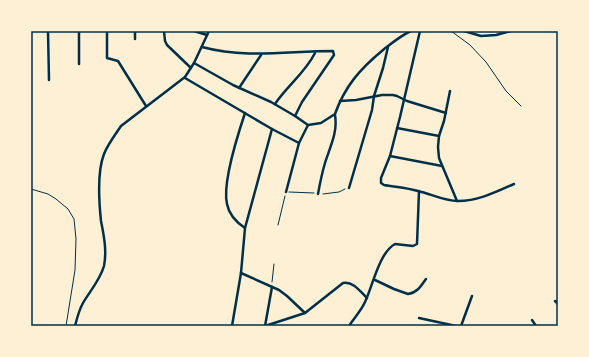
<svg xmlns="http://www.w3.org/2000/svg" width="589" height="357" font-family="'Roboto Condensed',sans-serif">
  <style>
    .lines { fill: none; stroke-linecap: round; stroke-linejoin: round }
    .path { stroke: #003049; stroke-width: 1 }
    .service { stroke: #003049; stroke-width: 1 }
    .minor { stroke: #003049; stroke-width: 2.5 }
    .neatline { fill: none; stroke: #003049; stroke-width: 1.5 }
  </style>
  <rect width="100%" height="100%" fill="#fdf0d5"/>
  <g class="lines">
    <!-- path -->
    <g class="path">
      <path d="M451,31L470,45L486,62L506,91L521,106"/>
      <path d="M289,192L314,193"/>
      <path d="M323,194L339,192L345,189"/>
      <path d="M278,225L285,196"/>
      <path d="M272,282L274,264"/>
    </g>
    <!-- service -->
    <path class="service" d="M31,189L48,194L56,199L68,209L74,219L76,239L75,270L66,326"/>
    <!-- minor -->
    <g class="minor">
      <path d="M48,31L49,80"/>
      <path d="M79,31V64"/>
      <path d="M107,31V58L118,61L146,106"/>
      <path d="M164,31L165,41L167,45L191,68"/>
      <path d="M194,31L207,35"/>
      <path d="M420,31L400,117L390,156L381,178V183L384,185C395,187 407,188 418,191C431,194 444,201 458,201C478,201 496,192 514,184"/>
      <path d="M464,31L481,36L496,35L511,31"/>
      <path d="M135,39V31"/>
      <path d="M202,47C247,59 288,51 333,51L334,55L302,102L295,116"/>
      <path d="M194,63L233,85L271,102L295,116L308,125L321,123L335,114C345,86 360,69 383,50C392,43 400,36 411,31"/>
      <path d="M185,78L272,129L299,143"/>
      <path d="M239,88L261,55"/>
      <path d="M450,91L444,121L439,136L438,147L439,158L457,201"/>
      <path d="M340,101L356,100L382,95H393L397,96L407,101L446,113"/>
      <path d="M275,104C287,86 305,73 315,53"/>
      <path d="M397,128L439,136"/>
      <path d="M390,156L442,166"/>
      <path d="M349,188L372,110L374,96L383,68L388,47"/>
      <path d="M286,192L299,143L308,125"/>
      <path d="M318,194C320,183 322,173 325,163C330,147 338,132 335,115"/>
      <path d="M245,228C236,222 229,215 227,204C222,183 238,134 245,113"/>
      <path d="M241,273L279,290L287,296L305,313"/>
      <path d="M375,280L394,289L408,294C417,293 421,286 426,279"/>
      <path d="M555,301L558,304"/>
      <path d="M419,318L456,326"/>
      <path d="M532,320L536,326"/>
      <path d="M75,326C77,318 79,310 83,303C90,291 100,280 104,266C107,251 104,236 101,221C99,202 97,172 104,154C108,144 115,135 121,126L185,77L194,63L209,31"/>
      <path d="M232,326L241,273L245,228L272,129"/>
      <path d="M265,326L305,313L343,283C353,281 360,291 367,298"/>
      <path d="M265,326L272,287"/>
      <path d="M349,326C354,318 361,311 365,302C373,285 379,253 395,244L413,246L417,244L419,191"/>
      <path d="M461,326L472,296"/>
    </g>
  </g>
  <!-- border -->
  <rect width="589" height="357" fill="none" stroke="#fdf0d5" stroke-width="64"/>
  <rect x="32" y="32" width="525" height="293" class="neatline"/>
</svg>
